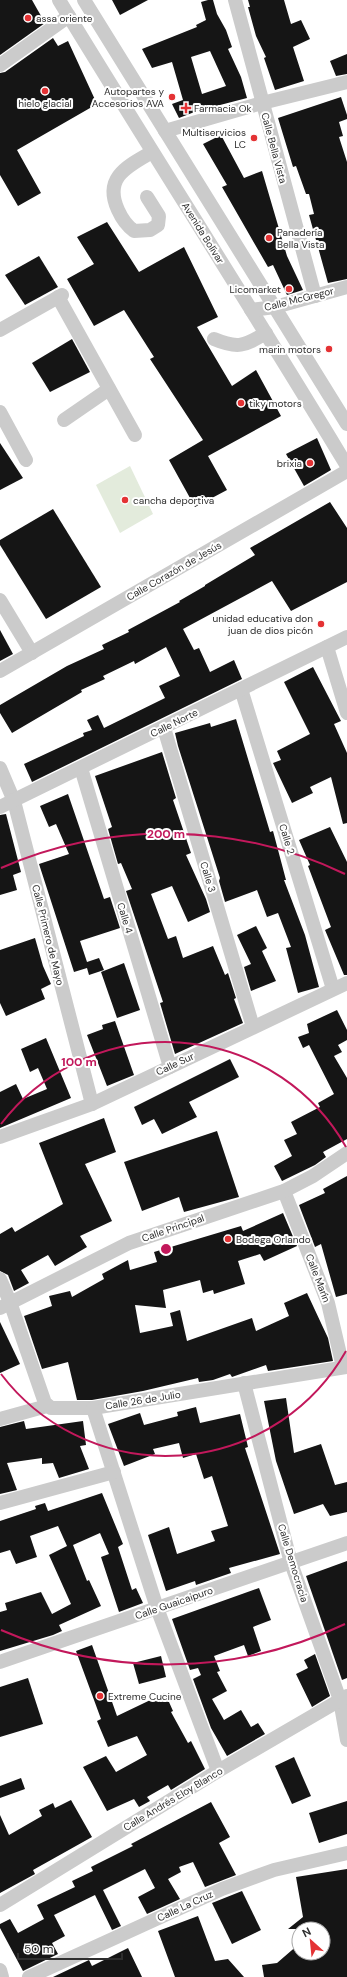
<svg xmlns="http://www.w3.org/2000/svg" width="347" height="1977" font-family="'DM Sans',sans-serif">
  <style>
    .green { fill: #e3ebdc }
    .building { fill: #151515; fill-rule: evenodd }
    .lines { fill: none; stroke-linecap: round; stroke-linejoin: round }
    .minor { stroke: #cbcbcb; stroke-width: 14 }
    .ring { fill: none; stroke: #c2185b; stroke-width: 2 }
    .poi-dot { fill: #e43234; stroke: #fff; stroke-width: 1.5 }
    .labels { text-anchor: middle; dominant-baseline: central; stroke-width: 4; stroke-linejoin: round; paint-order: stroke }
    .poi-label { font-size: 10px; fill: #2e2e2e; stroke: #fff; text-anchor: start }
    .street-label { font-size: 10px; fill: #2e2e2e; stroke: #fff }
    .centre { fill: #c2185b; stroke: #fff; stroke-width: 2 }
    .ring-label { font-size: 12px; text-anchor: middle; font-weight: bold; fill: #c2185b; stroke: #fff; stroke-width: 4; stroke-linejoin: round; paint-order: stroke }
  </style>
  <rect width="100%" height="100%" fill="#fff"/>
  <!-- green -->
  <path class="green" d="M130,466L153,514L120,533L96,485Z"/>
  <!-- building -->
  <g class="building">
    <path d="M0,0H32L45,23L0,55Z"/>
    <path d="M112,0H148L120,15Z"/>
    <path d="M208,0H213L217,14L226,30L232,47L228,49L241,77L247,98L197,111L179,118L172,104L183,100L172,62L152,68L142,49L197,27L196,25L206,20L201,2ZM210,51L226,86L202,94L191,57Z"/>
    <path d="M248,0H284L291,24L301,20L310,39L293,47L304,81L275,90L264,58L266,57L256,36L248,7H250Z"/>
    <path d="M53,38L58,46L68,41L97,104L17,150L41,193L18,206L0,175V73L5,72Z"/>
    <path d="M347,54V74L336,76L330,61Z"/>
    <path d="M341,97L347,115V119L339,122L343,136L339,137L347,162V279L328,283L309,215L314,214L309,194H306L296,166L293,167L278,118Z"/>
    <path d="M221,135L244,178L262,171L287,256L303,290L287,295L273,265L268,267L222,187L227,185L203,144Z"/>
    <path d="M107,222L139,272L184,247L218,317L197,327L232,386L256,370L281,416L208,456L227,490L195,507L169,460L203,440L150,359L154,357L124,310L94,326L67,279L94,264L77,237Z"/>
    <path d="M39,256L58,287L25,305L5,275Z"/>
    <path d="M72,339L90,372L50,392L32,363Z"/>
    <path d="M317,438L331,470L304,486L286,454Z"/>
    <path d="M0,443L23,478L0,490Z"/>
    <path d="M330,502L347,528V582L291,611L272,581L183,629L194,650L199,648L210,672L234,660L242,679L32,782L24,764L84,736L83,733L92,730L87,720L98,715L104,728L165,698L159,686L180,676L166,647L135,664L134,661L103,676L105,679L81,690L82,692L12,733L0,713V705L67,666L104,649L102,645L129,632L128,630L180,602L179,601L205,586V585L255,555L250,548Z"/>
    <path d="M53,509L101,587L46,619L0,545V540Z"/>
    <path d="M0,630L13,654L0,661Z"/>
    <path d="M313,667L341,721L334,724L347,753V823L343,824L331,777L310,787L313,793L292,803L273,763L281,760L277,751L310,734L284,682Z"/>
    <path d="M236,719L270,832L273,831L286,880H284L305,935L319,987L298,993L286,948L291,947L278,913L267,917L257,890L225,902L219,881L220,878L178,746L175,733L210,723L211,727Z"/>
    <path d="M162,752L176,798L173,800L191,853L186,855L206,899L210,912L188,922L172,886L151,894L168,939L176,936L183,958L213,946L225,975L228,973L236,998L234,999L243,1023L175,1054L160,1003L163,1002L126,891L132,889L121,863L118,864L108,829L112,827L95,776Z"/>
    <path d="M68,794L104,899L110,897L120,928L80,941L87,962L99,958L104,970L89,975L87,968L74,972L39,864L69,854L56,824L49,827L40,806Z"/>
    <path d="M6,814L21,872L13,875L17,890L0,895V815Z"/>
    <path d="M330,827L347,862V975H344L325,930L331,927L308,866L310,865L299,840Z"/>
    <path d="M256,926L267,948L262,951L276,981L251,991L244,967L251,964L237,935Z"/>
    <path d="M35,938L43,966L51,984L41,989L45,999L6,1016L0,1003V950Z"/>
    <path d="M124,963L140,1010L117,1018L101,972Z"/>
    <path d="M337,1010L347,1030V1040L338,1045L342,1052L334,1056L347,1078V1139L323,1152L326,1157L315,1165L282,1181L274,1166L292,1156L284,1140L297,1134L291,1122L320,1107L318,1103L334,1094L309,1045L303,1048L298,1037L309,1033L307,1024Z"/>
    <path d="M115,1021L134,1075L107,1086L87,1035L103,1029L102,1025Z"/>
    <path d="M46,1038L71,1098L0,1128V1092L16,1084L23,1099L47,1089L38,1068L30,1072L21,1049Z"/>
    <path d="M230,1059L239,1077L189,1102L197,1117L162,1134L154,1119L142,1125L134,1107Z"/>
    <path d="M104,1118L116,1152L85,1164L112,1221L80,1236L87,1247L55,1266L48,1255L21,1270L29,1283L14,1291L8,1275L0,1271V1234L12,1227L15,1232L63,1204L39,1143Z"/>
    <path d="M217,1131L239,1197L184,1212L179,1197L142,1211L124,1162Z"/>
    <path d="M347,1176V1294L336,1297L321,1244L315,1247L299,1205L325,1193L323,1189Z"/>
    <path d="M283,1213L297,1246L264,1261L260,1254L238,1261L245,1284L214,1294L213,1290L203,1293L200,1280L163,1290L166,1308L135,1305L140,1333L173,1326L170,1313L180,1310L187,1341L252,1318L256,1331L289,1316L284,1303L307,1293L328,1338L333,1361L268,1371L266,1365L232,1377L230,1374L213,1380L199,1382L198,1378L143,1391L92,1400H77L68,1362L42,1369L24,1316L52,1306L49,1296L70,1291L72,1297L104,1279L102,1274L128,1260L130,1270L157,1262L154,1252L241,1226L243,1231Z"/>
    <path d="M0,1322L20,1364L0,1373Z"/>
    <path d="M286,1398L294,1453L321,1444L335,1485L347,1482V1512L330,1516L323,1504L294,1514L276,1461L264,1401Z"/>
    <path d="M196,1407L200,1423L240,1414L248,1447L245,1448L280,1554L229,1568L231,1573L196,1585L195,1581L166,1591L148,1535L169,1527L177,1554L215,1541L211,1531L228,1526L212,1476L204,1479L196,1454L183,1458L179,1443L153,1449L155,1454L124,1466L108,1424L140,1413L144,1425L178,1416L177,1412Z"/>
    <path d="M24,1421L26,1429L83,1421L86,1445L80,1446L89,1469L59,1478L53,1463L42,1464V1458L7,1463L17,1490L0,1494V1427Z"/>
    <path d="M102,1493L123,1544L118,1547L132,1590L136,1588L143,1603L119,1612L101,1557L109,1554L100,1533L73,1545L87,1581L89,1580L101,1606L59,1625L62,1631L53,1635L0,1651V1612L7,1610L5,1603L41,1592L52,1614L71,1604L49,1555L67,1546L58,1526L30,1536L37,1557L16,1564L10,1550L0,1553V1521L36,1509L35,1506L45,1503L48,1511Z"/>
    <path d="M347,1561V1678L342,1680L306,1576Z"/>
    <path d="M259,1588L271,1620L253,1627L261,1651L248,1656L244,1645L214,1656L220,1671L217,1672L227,1691L212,1699L224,1720L241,1710L251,1727L258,1723L265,1734L227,1756L211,1728L193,1679L201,1675L198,1668L190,1670L172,1619Z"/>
    <path d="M92,1645L117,1716L165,1693L173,1711L171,1712L188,1743L191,1741L205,1769L171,1790L168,1785L147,1797L150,1801L139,1807L134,1799L107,1811L83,1767L106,1756L116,1772L147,1755L137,1736L108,1747L97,1721L101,1719L76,1651Z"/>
    <path d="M315,1654L330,1696L312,1707L296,1674L308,1668L304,1660Z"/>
    <path d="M161,1656L166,1677L139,1684L133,1663Z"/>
    <path d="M28,1678L43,1724L0,1737V1687Z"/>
    <path d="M294,1757L311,1796L292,1804L275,1766Z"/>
    <path d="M21,1778L25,1789L0,1798V1786Z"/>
    <path d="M71,1800L92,1837L33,1870L35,1874L0,1893V1815L9,1835L42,1816L39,1810L53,1803L55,1808Z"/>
    <path d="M347,1801V1834L319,1843L309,1813Z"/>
    <path d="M211,1802L230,1837L219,1843L236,1875L205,1887L193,1862L179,1867L181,1872L168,1879L180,1899L147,1914L138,1897L155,1888L145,1869L103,1890L121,1926L112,1930L95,1895L54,1915L65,1936L52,1943L58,1954L23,1971L0,1928V1924L10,1919L18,1933L44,1919L37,1905L75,1887L72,1881L93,1871L91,1867L133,1846L131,1844Z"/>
    <path d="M347,1869V1977H264L262,1965L277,1963L299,1944V1953H323V1929H288L303,1917L296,1877Z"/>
    <path d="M242,1891L261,1930L232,1944L212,1903Z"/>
    <path d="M198,1916L215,1961L228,1959L244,1977H175L158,1931Z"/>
    <path d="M128,1948L142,1977H53L89,1960L92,1966Z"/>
  </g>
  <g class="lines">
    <!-- minor -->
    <g class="minor">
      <path d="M59,0C154,156 253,310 347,466"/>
      <path d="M84,0L347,424"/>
      <path d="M235,0L315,296"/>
      <path d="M0,65L69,16"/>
      <path d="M165,131L262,103L347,82"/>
      <path d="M147,197L159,216L158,225L150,230L134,231C126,225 122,219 118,210C103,177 128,166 152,152"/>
      <path d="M58,297L135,435"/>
      <path d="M251,310L275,307L347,287"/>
      <path d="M0,330L62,295"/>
      <path d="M214,339C238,349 244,346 266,333"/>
      <path d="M0,412L26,460"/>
      <path d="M64,420L109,389"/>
      <path d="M0,600L32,653"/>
      <path d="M327,647L347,713"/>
      <path d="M0,671L347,471"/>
      <path d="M241,689L333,989"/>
      <path d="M164,728L253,1027"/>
      <path d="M0,768L14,801L92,1104"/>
      <path d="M81,768L170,1067"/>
      <path d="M0,807L347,637"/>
      <path d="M0,1137L92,1104L347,983"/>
      <path d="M284,1191L328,1303L343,1367"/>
      <path d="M0,1279L10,1302L45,1403L51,1408H93L347,1367"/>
      <path d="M0,1308L129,1243L284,1191L313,1176L347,1153"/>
      <path d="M244,1383L291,1563L340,1700L347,1740"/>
      <path d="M93,1408L157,1608L218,1771"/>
      <path d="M0,1419L47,1406"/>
      <path d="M0,1503L114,1472"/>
      <path d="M0,1662L347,1543"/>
      <path d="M0,1905L218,1771L347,1696"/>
      <path d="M0,1970L2,1977"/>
      <path d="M29,1977L222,1889L274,1870L347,1853"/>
    </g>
  </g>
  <!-- distance rings -->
  <g class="ring">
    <path d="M346 1351A207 207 0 0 1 1 1374M1 1124A207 207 0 0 1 346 1147"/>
    <path d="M345 1624A415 415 0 0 1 1 1630M1 868A415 415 0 0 1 345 874"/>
  </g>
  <!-- markers -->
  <g class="poi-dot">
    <circle cx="28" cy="18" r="4"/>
    <circle cx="45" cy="91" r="4"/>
    <circle cx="172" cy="97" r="4"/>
    <path d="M184 102h4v4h4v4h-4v4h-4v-4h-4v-4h4z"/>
    <circle cx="254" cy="138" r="4"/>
    <circle cx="269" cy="238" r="4"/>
    <circle cx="289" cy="289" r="4"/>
    <circle cx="329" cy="349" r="4"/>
    <circle cx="241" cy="403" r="4"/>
    <circle cx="310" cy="463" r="4"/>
    <circle cx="125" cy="500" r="4"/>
    <circle cx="321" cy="624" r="4"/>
    <circle cx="228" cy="1239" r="4"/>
    <circle cx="100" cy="1696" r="4"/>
  </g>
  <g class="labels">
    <!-- poi labels -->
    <g class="poi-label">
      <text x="36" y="18">assa oriente</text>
      <text x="164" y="91" text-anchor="end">Autopartes y<tspan x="164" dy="12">Accesorios AVA</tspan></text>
      <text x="45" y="103" text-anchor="middle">hielo glacial</text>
      <text x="194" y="108">Farmacia Ok</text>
      <text x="246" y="132" text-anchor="end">Multiservicios<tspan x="246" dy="12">LC</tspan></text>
      <text x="277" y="232">Panadería<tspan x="277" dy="12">Bella Vista</tspan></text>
      <text x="281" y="289" text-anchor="end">Licomarket</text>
      <text x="321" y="349" text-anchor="end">marin motors</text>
      <text x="249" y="403">tiky motors</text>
      <text x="302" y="463" text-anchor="end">brixia</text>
      <text x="133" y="500">cancha deportiva</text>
      <text x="313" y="618" text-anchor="end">unidad educativa don<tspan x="313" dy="12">juan de dios picón</tspan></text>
      <text x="236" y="1239">Bodega Orlando</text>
      <text x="108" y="1696">Extreme Cucine</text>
    </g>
    <!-- street labels -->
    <g class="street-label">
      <text transform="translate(274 148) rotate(75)">Calle Bella Vista</text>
      <text transform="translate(203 233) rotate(58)">Avenida Bolívar</text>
      <text transform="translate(299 299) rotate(-14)">Calle McGregor</text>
      <text transform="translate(174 571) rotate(-30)">Calle Corazón de Jesús</text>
      <text transform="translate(174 723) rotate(-26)">Calle Norte</text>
      <text transform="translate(287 839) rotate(73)">Calle 2</text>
      <text transform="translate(208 877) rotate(73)">Calle 3</text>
      <text transform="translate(125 918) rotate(73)">Calle 4</text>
      <text transform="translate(48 935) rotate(76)">Calle Primero de Mayo</text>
      <text transform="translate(175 1064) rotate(-25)">Calle Sur</text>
      <text transform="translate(173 1228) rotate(-19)">Calle Principal</text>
      <text transform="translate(318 1278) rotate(69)">Calle Marín</text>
      <text transform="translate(143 1400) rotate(-9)">Calle 26 de Julio</text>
      <text transform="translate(293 1563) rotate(73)">Calle Democracia</text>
      <text transform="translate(174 1603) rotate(-19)">Calle Guaicaipuro</text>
      <text transform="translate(173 1799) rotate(-31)">Calle Andrés Eloy Blanco</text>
      <text transform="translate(185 1906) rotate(-25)">Calle La Cruz</text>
    </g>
  </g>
  <circle cx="166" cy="1249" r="6" class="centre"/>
  <g class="ring-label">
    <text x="166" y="838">200 m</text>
    <text x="79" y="1066">100 m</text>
  </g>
  <!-- north arrow -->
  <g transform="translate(311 1941) rotate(333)"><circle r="19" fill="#ffffff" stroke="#ababab"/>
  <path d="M0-3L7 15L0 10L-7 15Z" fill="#e43234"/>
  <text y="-6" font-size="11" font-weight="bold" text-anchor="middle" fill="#2e2e2e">N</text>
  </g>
  <!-- scale -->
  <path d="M18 1953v6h104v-6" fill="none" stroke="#2e2e2e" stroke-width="2"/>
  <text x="24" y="1953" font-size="12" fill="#2e2e2e" stroke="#ffffff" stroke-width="3" paint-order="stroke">50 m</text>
</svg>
